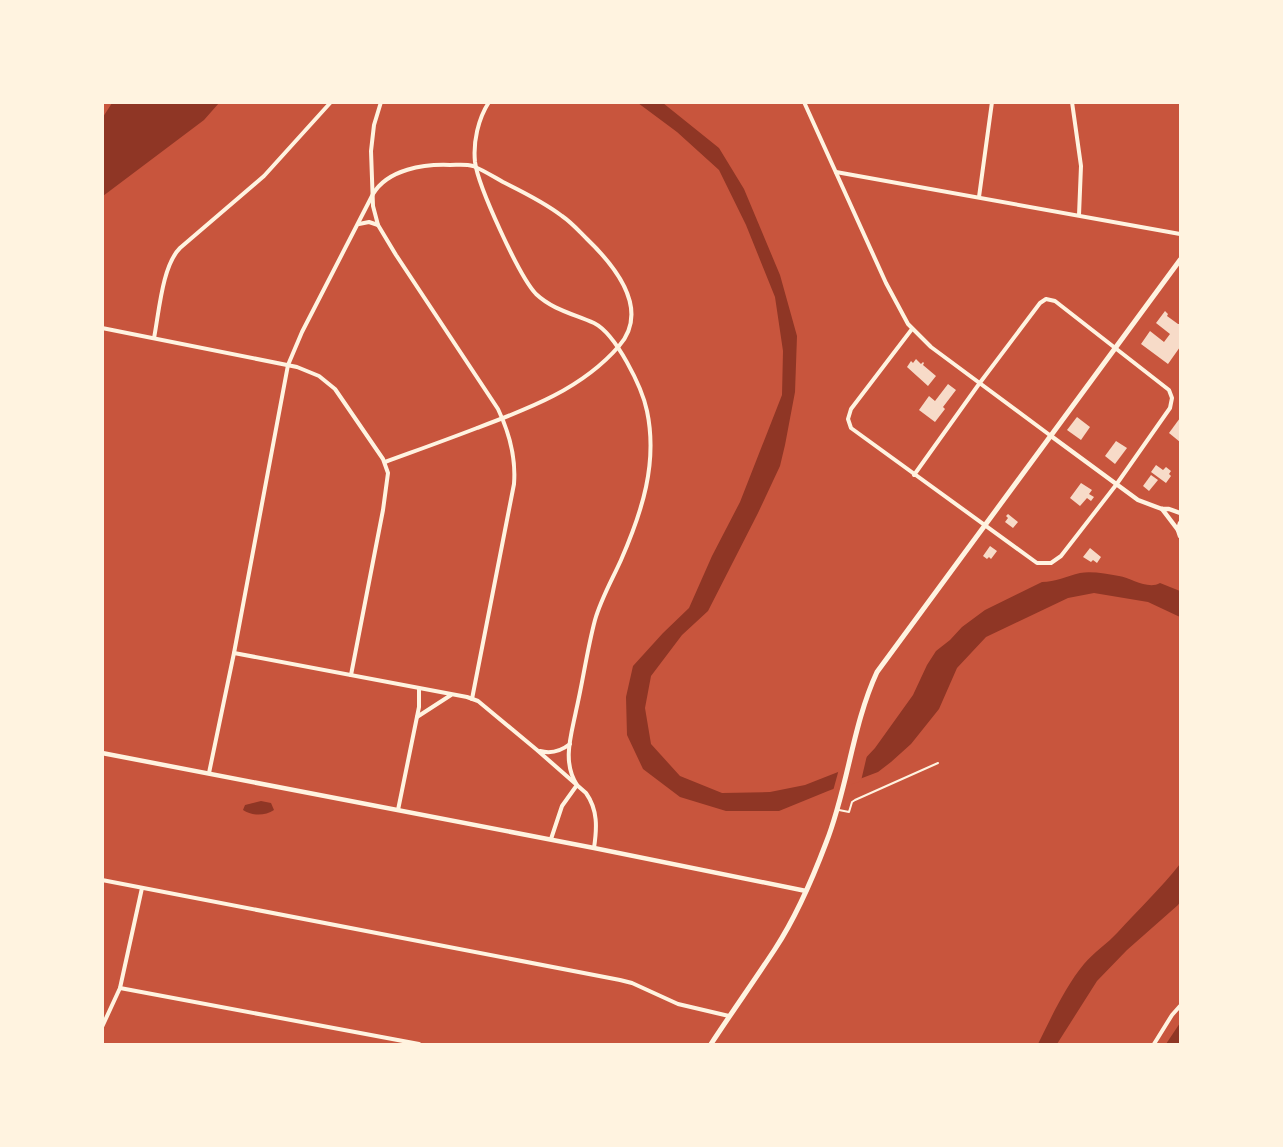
<svg xmlns="http://www.w3.org/2000/svg" width="1283" height="1147" font-family="'Source Sans 3',sans-serif">
  <style>
    .water { fill: #8f3625 }
    .pier { fill: #c8553d }
    .building { fill: #f7dbc8 }
    .lines { fill: none; stroke-linecap: round; stroke-linejoin: round }
    .service { stroke: #fff3e0; stroke-width: 2 }
    .minor { stroke: #fff3e0; stroke-width: 4 }
    .tertiary { stroke: #fff3e0; stroke-width: 4.5 }
    .secondary { stroke: #fff3e0; stroke-width: 5 }
  </style>
  <rect width="100%" height="100%" fill="#c8553d"/>
  <!-- water -->
  <g class="water">
    <path d="M112,103V102L219,103L204,120L103,196V117Z"/>
    <path d="M638,103H663L719,148L744,189L780,275L797,336L795,392L785,445L780,466L758,513L708,611L682,635L651,676L645,708L651,744L680,776L722,793L770,792L805,785L861,763L875,748L913,695L927,665L936,651L950,640L962,627L985,610L1042,582C1055,582 1067,576 1080,573C1092,571 1107,574 1119,576C1131,578 1148,590 1160,583L1180,591V617L1148,602L1094,593L1068,598L986,637L957,668L939,709L911,744L891,762L878,772L828,791L779,811H726L680,797L643,769L627,735L626,697L633,666L663,633L689,608L712,556L740,502L782,395L783,351L775,297L746,225L719,170L677,132Z"/>
    <path d="M261,801L271,803L274,810C265,816 252,816 243,810L245,805Z"/>
    <path d="M1180,864V902L1178,905L1127,950L1097,981L1057,1044H1038C1051,1018 1065,987 1084,964C1094,952 1107,944 1118,932C1138,910 1161,888 1180,864Z"/>
    <path d="M1180,1023V1044H1166Z"/>
  </g>
  <!-- pier -->
  <path class="pier" d="M868,751L861,781L833,791L839,769L859,761Z"/>
  <!-- building -->
  <g class="building">
    <path d="M1165,311L1168,314L1167,316L1178,324H1180V347L1168,364L1141,344L1150,331L1164,342L1170,334L1156,323Z"/>
    <path d="M916,359L921,364L923,362L924,363L923,365L936,376L928,386L907,367L911,361L913,363Z"/>
    <path d="M948,384L956,390L943,407L945,409L935,422L919,410L929,396L935,401Z"/>
    <path d="M1077,417L1090,427L1081,440L1067,430Z"/>
    <path d="M1180,418V442L1169,433Z"/>
    <path d="M1116,441L1127,448L1115,464L1105,456Z"/>
    <path d="M1156,465L1163,470L1166,467L1171,471L1169,474L1171,476L1166,483L1151,472Z"/>
    <path d="M1151,475L1158,480L1149,491L1143,486Z"/>
    <path d="M1081,483L1092,490L1089,494L1094,497L1091,501L1087,498L1080,506L1070,498Z"/>
    <path d="M1008,514L1018,522L1013,528L1005,522L1008,518L1006,516Z"/>
    <path d="M990,546L997,551L991,559L989,557L987,559L983,556Z"/>
    <path d="M1090,548L1101,557L1097,563L1093,560L1091,562L1083,557Z"/>
  </g>
  <g class="lines">
    <!-- service -->
    <path class="service" d="M839,810L849,812L852,802L855,800L938,763"/>
    <!-- minor -->
    <g class="minor">
      <path d="M381,102L374,125L371,151L373,206L378,225L396,255L498,409C509,432 516,459 514,484L472,699"/>
      <path d="M489,102C478,119 473,142 475,162C478,186 519,276 536,294C553,310 574,314 594,323C616,334 642,387 647,411C658,463 642,512 621,560C612,580 601,599 595,620C587,650 583,681 576,711C571,736 562,762 577,785L562,806L551,839"/>
      <path d="M804,102L886,283L908,324L931,347L1051,436"/>
      <path d="M1072,102L1081,166L1079,215"/>
      <path d="M836,172L1180,234"/>
      <path d="M979,197L992,102"/>
      <path d="M359,224L369,222L378,225"/>
      <path d="M102,328L297,367L319,376L335,389L383,459L388,473L383,510L351,675"/>
      <path d="M912,329L851,409L848,419L851,428L1037,563H1051L1061,556L1116,485L1170,408L1172,398L1169,390L1055,301L1046,299L1040,303L979,384L914,475"/>
      <path d="M154,338C159,313 162,266 180,248L264,176L331,102"/>
      <path d="M234,653L467,697L478,701L537,750L586,793C598,810 597,828 594,848"/>
      <path d="M417,717L451,695"/>
      <path d="M540,751C551,754 561,751 570,744"/>
      <path d="M209,773L234,653L288,365L302,332L373,194C388,169 424,164 450,165C458,165 466,164 473,166C483,170 494,177 503,182C523,192 544,202 562,216C571,222 579,231 587,239C614,265 651,309 619,346C582,389 528,409 477,428C446,440 415,451 385,462"/>
      <path d="M398,810L419,707V689"/>
      <path d="M102,880L620,980L632,983L678,1004L729,1016"/>
      <path d="M120,988L419,1044"/>
      <path d="M102,1027L120,988L142,888"/>
      <path d="M1154,1044L1172,1015L1180,1006"/>
    </g>
    <!-- tertiary -->
    <g class="tertiary">
      <path d="M1051,436L1138,500L1162,509H1169L1180,513"/>
      <path d="M1162,509L1178,530"/>
      <path d="M1180,523L1178,530L1180,536"/>
      <path d="M102,753L594,848L806,891"/>
    </g>
    <!-- secondary -->
    <path class="secondary" d="M711,1044C732,1012 754,981 775,949C796,917 812,880 826,843C848,788 852,726 877,672L1180,260"/>
  </g>
  <!-- border -->
  <rect width="1283" height="1147" fill="none" stroke="#fff3e0" stroke-width="208"/>
</svg>
